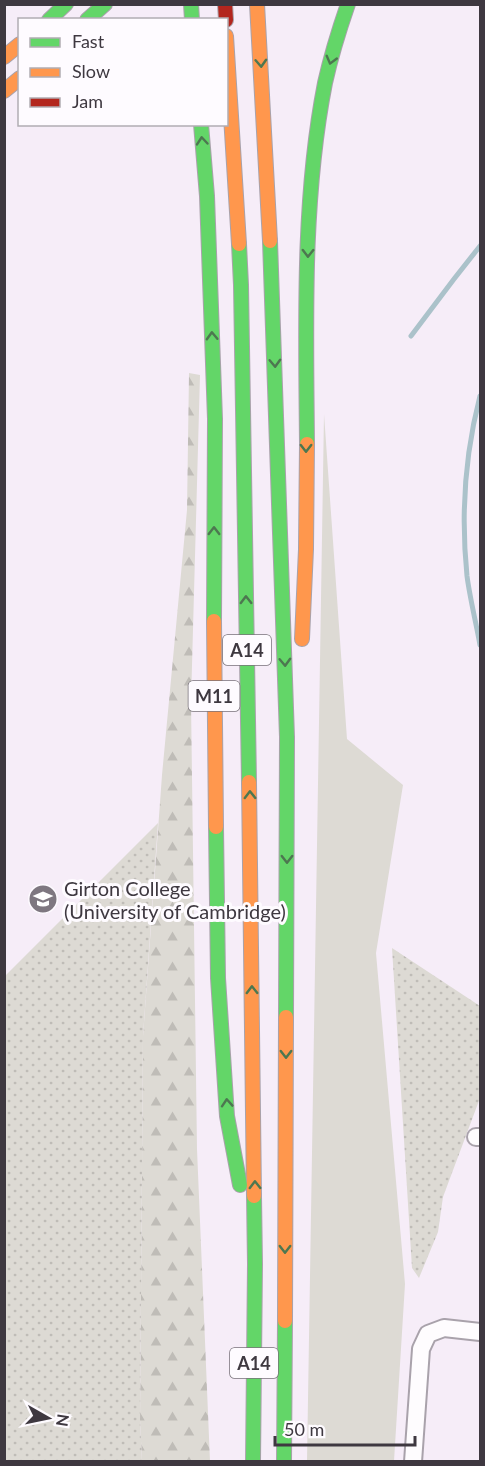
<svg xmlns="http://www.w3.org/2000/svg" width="485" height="1466" font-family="Lato,sans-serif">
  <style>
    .grass { fill: #dddad4 }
    .forest { fill: url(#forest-firs) }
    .park { fill: url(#park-dots) }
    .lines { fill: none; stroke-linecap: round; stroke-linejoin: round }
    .stream { stroke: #abc2ca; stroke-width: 5 }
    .street-casing { stroke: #a9a2ab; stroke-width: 20 }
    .fast-casing { stroke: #a9a2ab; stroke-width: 16 }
    .slow-casing { stroke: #a9a2ab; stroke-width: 16 }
    .jam-casing { stroke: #a9a2ab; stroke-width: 16 }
    .street { stroke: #fefcfe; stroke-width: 16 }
    .fast { stroke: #63d668; stroke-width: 14 }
    .slow { stroke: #ff974d; stroke-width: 14 }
    .jam { stroke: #b3261e; stroke-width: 14 }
    .oneway { stroke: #4d7750 }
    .labels { text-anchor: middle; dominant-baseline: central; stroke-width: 6; stroke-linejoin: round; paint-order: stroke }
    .shield { fill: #fefbff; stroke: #787279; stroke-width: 1.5 }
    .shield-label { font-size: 18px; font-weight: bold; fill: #3e3840 }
    .poi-label { font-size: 20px; fill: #3e3840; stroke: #fefbff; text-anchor: start }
  </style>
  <defs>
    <pattern id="forest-firs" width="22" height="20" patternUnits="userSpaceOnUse" patternTransform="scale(1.5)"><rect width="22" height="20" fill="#dddad4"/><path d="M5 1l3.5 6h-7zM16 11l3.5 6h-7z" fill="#bfbcb7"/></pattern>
    <pattern id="park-dots" width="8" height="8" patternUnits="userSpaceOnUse" patternTransform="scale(1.5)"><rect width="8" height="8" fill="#dddad4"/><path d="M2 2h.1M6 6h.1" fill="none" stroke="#bfbcb7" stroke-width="1.8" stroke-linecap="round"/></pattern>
  </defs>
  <rect width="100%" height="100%" fill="#f6edf8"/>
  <!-- grass -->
  <path class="grass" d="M324,414L347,739L403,785L376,953L405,1284L394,1461H307Z"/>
  <!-- forest -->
  <path class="forest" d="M189,373L200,375L191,702L197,1149L210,1461L142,1462L140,1420L143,1036L162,775L187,510Z"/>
  <!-- park -->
  <g class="park">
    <path d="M158,823L143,1036L140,1420L142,1461H5V976Z"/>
    <path d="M392,948L480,1006V1098L443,1197L438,1232L419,1278L412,1268Z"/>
  </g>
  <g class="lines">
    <!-- stream -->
    <g class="stream">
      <path d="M411,336L454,279L480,246"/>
      <path d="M480,396C465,454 461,517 467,576C470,599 476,622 480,645"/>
    </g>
    <!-- street casing -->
    <g class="street-casing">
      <g id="street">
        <path d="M476,1137H480"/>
        <path d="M413,1462L421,1349L428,1334L444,1328L480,1332"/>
      </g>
    </g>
    <!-- fast casing -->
    <g class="fast-casing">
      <g id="fast">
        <path d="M191,4L192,20"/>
        <path d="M49,20L66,4"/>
        <path d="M87,20L105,4"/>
        <path d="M201,124L207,196L215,419L214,621"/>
        <path d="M270,241L287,737L286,1017"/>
        <path d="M239,244L241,285L249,782"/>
        <path d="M307,444C306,326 302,200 325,83C331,56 339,30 348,4"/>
        <path d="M216,827L218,978L227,1116L240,1185"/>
        <path d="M253,1462L255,1264L254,1196"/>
        <path d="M284,1462L285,1321"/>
      </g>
    </g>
    <!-- slow casing -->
    <g class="slow-casing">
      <g id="slow">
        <path d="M257,4L270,241"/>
        <path d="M226,36L239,244"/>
        <path d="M4,57L20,44"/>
        <path d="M4,91L20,78"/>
        <path d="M214,621L216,827"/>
        <path d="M302,639L306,549L307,444"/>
        <path d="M249,782L254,1196"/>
        <path d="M285,1321L286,1017"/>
      </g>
    </g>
    <!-- jam casing -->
    <g class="jam-casing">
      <path id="jam" d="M225,4L226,20"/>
    </g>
    <!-- street -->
    <use href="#street" class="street"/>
    <!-- fast -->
    <use href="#fast" class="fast"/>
    <!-- slow -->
    <use href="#slow" class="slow"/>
    <!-- jam -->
    <use href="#jam" class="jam"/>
  </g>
  <!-- one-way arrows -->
  <defs><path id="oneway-chevron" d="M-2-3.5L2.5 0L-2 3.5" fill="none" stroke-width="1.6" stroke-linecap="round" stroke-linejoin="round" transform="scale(1.5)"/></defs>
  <g class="oneway">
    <use href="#oneway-chevron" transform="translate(331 60) rotate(105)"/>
    <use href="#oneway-chevron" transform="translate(261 63) rotate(87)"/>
    <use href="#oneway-chevron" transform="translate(202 141) rotate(-95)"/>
    <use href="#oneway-chevron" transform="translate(308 253) rotate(91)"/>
    <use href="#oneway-chevron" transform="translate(212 336) rotate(-92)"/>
    <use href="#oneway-chevron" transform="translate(275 363) rotate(88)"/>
    <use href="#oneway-chevron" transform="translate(306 448) rotate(90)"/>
    <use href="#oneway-chevron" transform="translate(214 531) rotate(-90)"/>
    <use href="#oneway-chevron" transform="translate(246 600) rotate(-91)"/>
    <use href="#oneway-chevron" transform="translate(285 662) rotate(88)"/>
    <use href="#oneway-chevron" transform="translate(250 795) rotate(-91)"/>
    <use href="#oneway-chevron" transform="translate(287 859) rotate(90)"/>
    <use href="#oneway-chevron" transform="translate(252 990) rotate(-91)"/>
    <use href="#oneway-chevron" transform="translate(286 1054) rotate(90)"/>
    <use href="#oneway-chevron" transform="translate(227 1103) rotate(-94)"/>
    <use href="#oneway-chevron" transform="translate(255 1185) rotate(-91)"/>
    <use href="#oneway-chevron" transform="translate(285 1249) rotate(90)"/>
  </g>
  <!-- icons -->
  <defs>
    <g id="university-disc" transform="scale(1.5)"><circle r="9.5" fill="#7e7780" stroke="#fefbff"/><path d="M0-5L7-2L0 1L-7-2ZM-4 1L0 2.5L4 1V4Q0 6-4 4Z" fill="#fff"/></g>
  </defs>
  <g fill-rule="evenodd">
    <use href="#university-disc" x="43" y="899"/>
  </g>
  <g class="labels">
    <!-- shield labels -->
    <g class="shield">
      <rect x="223" y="635" width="48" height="30" rx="4.5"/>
      <rect x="188.5" y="681" width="51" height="30" rx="4.5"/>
      <rect x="230" y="1348" width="48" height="30" rx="4.5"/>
    </g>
    <g class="shield-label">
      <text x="247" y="650">A14</text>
      <text x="214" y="696">M11</text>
      <text x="254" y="1363">A14</text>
    </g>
    <!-- poi labels -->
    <g class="poi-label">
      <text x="64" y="888">Girton College<tspan x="64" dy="23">(University of Cambridge)</tspan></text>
    </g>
  </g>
  <!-- border -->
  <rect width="485" height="1466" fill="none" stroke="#3e3840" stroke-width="12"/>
  <!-- legend -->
  <rect x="18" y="18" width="210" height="108" fill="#fefbff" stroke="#b1adb3" stroke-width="1.5"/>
  <rect x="30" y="38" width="30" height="9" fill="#63d668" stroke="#b1adb3" stroke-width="1.5"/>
  <text x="72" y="48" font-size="18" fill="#3e3840">Fast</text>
  <rect x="30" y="68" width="30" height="9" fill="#ff974d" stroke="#b1adb3" stroke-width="1.5"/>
  <text x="72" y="78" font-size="18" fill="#3e3840">Slow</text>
  <rect x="30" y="98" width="30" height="9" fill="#b3261e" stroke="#b1adb3" stroke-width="1.5"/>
  <text x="72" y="108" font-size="18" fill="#3e3840">Jam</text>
  <!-- north arrow -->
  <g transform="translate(48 1418) rotate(99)" stroke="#fefbff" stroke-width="4.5" paint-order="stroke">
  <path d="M0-4.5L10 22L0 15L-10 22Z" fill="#3e3840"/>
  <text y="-9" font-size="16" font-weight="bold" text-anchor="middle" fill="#3e3840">N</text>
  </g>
  <!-- scale -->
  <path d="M275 1436v9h140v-9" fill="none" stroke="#3e3840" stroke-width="3"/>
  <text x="284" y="1436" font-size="18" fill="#3e3840" stroke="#fefbff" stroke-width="4.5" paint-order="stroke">50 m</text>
</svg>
